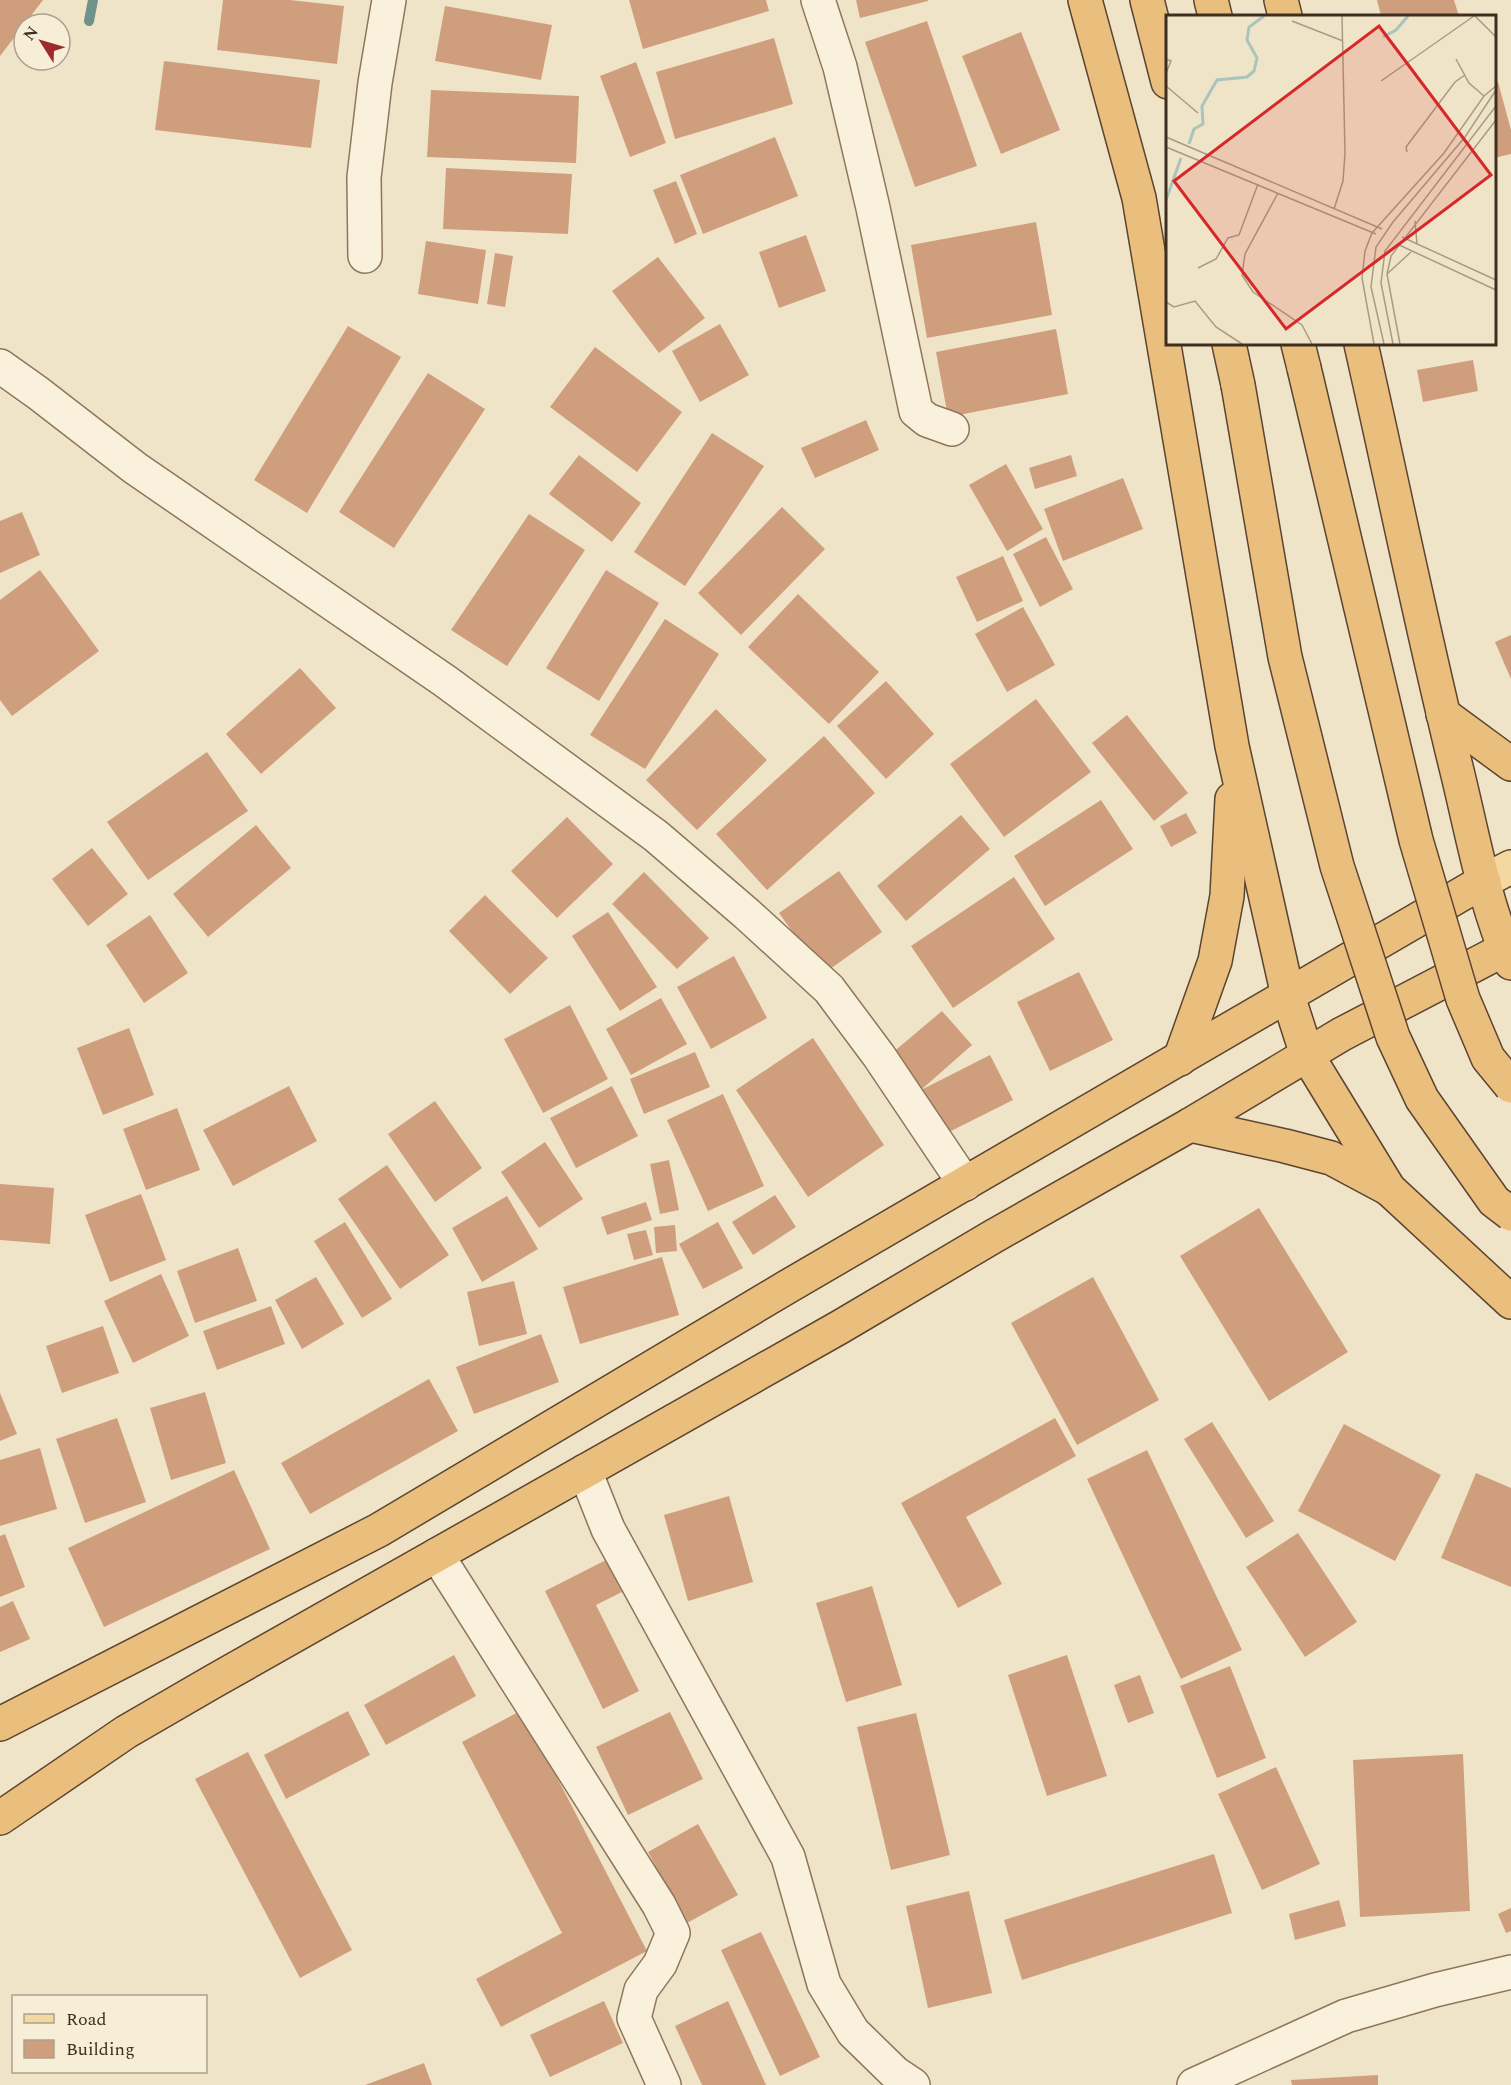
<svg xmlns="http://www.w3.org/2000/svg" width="1511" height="2085" font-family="Spectral,serif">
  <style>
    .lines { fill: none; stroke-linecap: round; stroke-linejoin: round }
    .stream { stroke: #6f938a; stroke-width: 10 }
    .building { fill: #cf9f7d }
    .minor-casing { stroke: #8d765c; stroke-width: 36 }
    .tertiary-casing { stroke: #8d765c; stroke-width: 36 }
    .primary-casing { stroke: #5b4430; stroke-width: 36 }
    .trunk-casing { stroke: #5b4430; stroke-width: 36 }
    .minor { stroke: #faf1dc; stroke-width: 33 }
    .tertiary { stroke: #faf1dc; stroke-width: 33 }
    .primary { stroke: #f3d9a0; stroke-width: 33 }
    .trunk { stroke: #eabe7c; stroke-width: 33 }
    .trunk-bridge-casing { stroke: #5b4430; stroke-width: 36; stroke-linecap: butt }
    .trunk-bridge { stroke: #eabe7c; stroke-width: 33 }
    .inset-river { fill: none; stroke: #a9c4bc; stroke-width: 3 }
    .inset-road { fill: none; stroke: #a89b85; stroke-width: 1.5 }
    .view { fill: #d62828; fill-opacity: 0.15; stroke: #d62828; stroke-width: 3 }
    .inset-edge { fill: none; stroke: #3d2e20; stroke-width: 3 }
  </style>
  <rect width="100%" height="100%" fill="#f0e4c8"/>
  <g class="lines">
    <!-- stream -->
    <path class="stream" d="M89,21L93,0"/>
  </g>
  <!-- building -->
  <g class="building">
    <path d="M0,0H43L0,56Z"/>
    <path d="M223,0H290L344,6L337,64L217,50Z"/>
    <path d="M629,0H766L769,11L643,49Z"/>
    <path d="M856,0H928V1L860,18Z"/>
    <path d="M1377,0H1454L1459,16H1381Z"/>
    <path d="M445,6L552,25L541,80L435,61Z"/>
    <path d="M927,21L977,166L915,187L865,42Z"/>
    <path d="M1021,32L1060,130L1001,154L962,56Z"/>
    <path d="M774,38L793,104L675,139L656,72Z"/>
    <path d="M164,61L320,80L311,148L155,130Z"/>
    <path d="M636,62L666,143L630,157L600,76Z"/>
    <path d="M1498,82L1511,130V154L1494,158V83Z"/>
    <path d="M431,90L579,96L576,163L427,157Z"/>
    <path d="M775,137L798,196L703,234L680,175Z"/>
    <path d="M446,168L572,174L568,234L443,229Z"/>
    <path d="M676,181L697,234L675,244L653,190Z"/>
    <path d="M1036,222L1052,315L927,338L911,245Z"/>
    <path d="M806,235L826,291L779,308L759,252Z"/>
    <path d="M426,241L486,250L478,304L418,294Z"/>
    <path d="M495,253L513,256L505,307L487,304Z"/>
    <path d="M658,257L705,318L659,353L612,291Z"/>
    <path d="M720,324L749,375L700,402L672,351Z"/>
    <path d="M348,326L401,357L307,513L254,480Z"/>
    <path d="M1056,329L1068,394L948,417L936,352Z"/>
    <path d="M595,347L682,412L637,472L550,407Z"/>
    <path d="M1473,360L1478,391L1423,402L1417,370Z"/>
    <path d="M428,373L485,409L394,548L339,512Z"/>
    <path d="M866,420L879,450L815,478L801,448Z"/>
    <path d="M712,433L764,466L685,586L634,552Z"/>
    <path d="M579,455L641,503L612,542L549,494Z"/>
    <path d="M1071,455L1077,476L1035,489L1029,468Z"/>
    <path d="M1006,464L1043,529L1007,551L969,485Z"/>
    <path d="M1123,478L1143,529L1063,561L1044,509Z"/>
    <path d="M782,507L825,549L741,635L698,593Z"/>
    <path d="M22,512L40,555L0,573V521Z"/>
    <path d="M529,514L585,550L507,666L451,630Z"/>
    <path d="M1046,537L1073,589L1040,607L1013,554Z"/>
    <path d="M1003,556L1023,601L977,622L956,577Z"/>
    <path d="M40,570L99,651L12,716L0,700V600Z"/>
    <path d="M606,570L659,603L599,701L546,668Z"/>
    <path d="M798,594L879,672L829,724L748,647Z"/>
    <path d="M1023,607L1055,665L1007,692L975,634Z"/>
    <path d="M665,619L719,654L645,769L590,735Z"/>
    <path d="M1511,635V679L1495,642Z"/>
    <path d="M300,668L336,708L261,774L226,734Z"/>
    <path d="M886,681L934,734L886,779L837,726Z"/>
    <path d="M1036,699L1091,772L1004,837L950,764Z"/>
    <path d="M716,709L767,760L697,830L646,780Z"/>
    <path d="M1127,715L1188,793L1154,821L1092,743Z"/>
    <path d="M824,736L875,793L767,890L716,834Z"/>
    <path d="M207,752L248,811L148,880L107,822Z"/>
    <path d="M1101,800L1133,849L1045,906L1014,856Z"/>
    <path d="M1186,813L1197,833L1171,847L1160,826Z"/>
    <path d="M961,815L990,849L906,921L877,886Z"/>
    <path d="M567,817L613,864L557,918L511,871Z"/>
    <path d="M256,825L291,868L208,937L173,894Z"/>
    <path d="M92,848L128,894L88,926L52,879Z"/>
    <path d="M839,871L882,932L823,974L779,913Z"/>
    <path d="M644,872L709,938L677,969L612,904Z"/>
    <path d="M1014,877L1055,939L953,1008L911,946Z"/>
    <path d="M485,895L548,958L510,994L449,931Z"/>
    <path d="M608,912L657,987L620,1011L572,936Z"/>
    <path d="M150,915L188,973L144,1003L106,945Z"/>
    <path d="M734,956L767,1018L711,1049L677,987Z"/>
    <path d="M1079,972L1113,1040L1050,1071L1017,1002Z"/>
    <path d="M661,998L687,1044L631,1075L606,1029Z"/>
    <path d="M570,1005L608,1079L543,1113L504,1039Z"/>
    <path d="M942,1011L972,1045L922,1089L891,1054Z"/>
    <path d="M129,1028L154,1095L103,1115L77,1048Z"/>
    <path d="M813,1038L884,1145L808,1197L736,1090Z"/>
    <path d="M695,1052L710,1087L644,1114L630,1079Z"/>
    <path d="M990,1055L1013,1100L943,1135L921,1090Z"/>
    <path d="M289,1086L317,1141L233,1186L203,1130Z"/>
    <path d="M612,1086L638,1136L576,1168L550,1118Z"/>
    <path d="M723,1094L764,1186L708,1211L667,1120Z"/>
    <path d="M435,1101L482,1168L435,1202L388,1134Z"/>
    <path d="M177,1108L200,1170L146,1190L123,1129Z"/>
    <path d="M545,1142L583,1199L539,1228L501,1172Z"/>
    <path d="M669,1160L679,1210L660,1214L650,1164Z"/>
    <path d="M387,1165L449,1255L400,1289L338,1199Z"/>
    <path d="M0,1184L54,1188L50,1244L0,1240Z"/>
    <path d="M141,1194L166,1260L110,1282L85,1215Z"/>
    <path d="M775,1195L796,1227L753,1255L732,1222Z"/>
    <path d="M507,1196L538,1249L482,1282L452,1228Z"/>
    <path d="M646,1202L652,1220L607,1235L601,1217Z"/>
    <path d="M1259,1208L1348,1352L1269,1401L1180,1256Z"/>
    <path d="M345,1222L392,1299L362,1318L314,1241Z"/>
    <path d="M718,1222L743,1268L703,1289L679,1244Z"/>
    <path d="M675,1225L677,1251L656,1253L654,1227Z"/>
    <path d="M646,1230L653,1255L634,1260L627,1234Z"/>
    <path d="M238,1248L257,1301L195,1323L177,1271Z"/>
    <path d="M662,1257L679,1315L580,1344L563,1287Z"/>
    <path d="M161,1274L189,1336L133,1363L104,1301Z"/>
    <path d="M316,1277L344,1324L302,1349L275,1300Z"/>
    <path d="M1093,1277L1159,1400L1077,1445L1011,1323Z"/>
    <path d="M514,1281L527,1334L479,1346L467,1292Z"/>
    <path d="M271,1306L285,1344L217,1370L203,1331Z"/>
    <path d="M103,1326L119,1373L62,1393L46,1346Z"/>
    <path d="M541,1334L559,1382L474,1414L456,1367Z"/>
    <path d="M429,1379L458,1431L310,1514L281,1463Z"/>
    <path d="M205,1392L226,1463L171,1480L150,1408Z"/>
    <path d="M0,1393L17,1434L0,1441Z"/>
    <path d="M117,1418L146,1502L85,1523L56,1439Z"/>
    <path d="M1055,1418L1076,1456L966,1517L1002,1584L958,1608L901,1503Z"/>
    <path d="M1212,1422L1274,1521L1246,1538L1184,1439Z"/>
    <path d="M1344,1424L1441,1475L1395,1561L1298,1511Z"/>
    <path d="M40,1448L57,1509L0,1526V1460Z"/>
    <path d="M1147,1450L1242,1650L1181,1679L1087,1479Z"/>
    <path d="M234,1470L270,1549L104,1627L68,1548Z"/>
    <path d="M1476,1473L1511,1488V1587L1441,1558Z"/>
    <path d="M729,1496L753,1582L688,1601L664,1515Z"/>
    <path d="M1298,1533L1357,1622L1305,1657L1246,1567Z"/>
    <path d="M5,1534L25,1587L0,1597V1536Z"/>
    <path d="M606,1560L622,1592L596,1605L639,1691L603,1709L545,1591Z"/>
    <path d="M872,1586L902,1685L846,1702L816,1603Z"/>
    <path d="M13,1601L30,1639L0,1652V1607Z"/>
    <path d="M454,1655L476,1696L386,1745L364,1705Z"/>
    <path d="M1067,1655L1107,1776L1047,1796L1008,1675Z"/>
    <path d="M1230,1666L1266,1758L1217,1778L1180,1686Z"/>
    <path d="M1140,1675L1154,1713L1128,1723L1114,1685Z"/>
    <path d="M522,1710L647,1951L501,2027L476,1979L562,1933L462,1742Z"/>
    <path d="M348,1711L370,1755L286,1799L264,1755Z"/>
    <path d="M670,1712L703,1779L628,1815L596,1747Z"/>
    <path d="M916,1713L950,1855L891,1870L857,1727Z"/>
    <path d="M248,1752L352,1950L300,1978L195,1779Z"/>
    <path d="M1463,1754L1470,1911L1360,1917L1353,1760Z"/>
    <path d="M1276,1767L1320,1864L1262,1890L1218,1794Z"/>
    <path d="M698,1824L738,1895L687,1923L648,1852Z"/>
    <path d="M1214,1854L1232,1913L1022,1980L1004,1920Z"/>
    <path d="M969,1891L992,1993L928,2008L906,1906Z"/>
    <path d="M1339,1900L1346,1926L1295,1940L1289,1914Z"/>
    <path d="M1511,1908V1931L1506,1933L1498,1914Z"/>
    <path d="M761,1932L820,2057L780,2076L721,1950Z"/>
    <path d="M604,2001L623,2043L550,2077L530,2035Z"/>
    <path d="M728,2001L766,2085H702L675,2026Z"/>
    <path d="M424,2063L432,2085H365Z"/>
    <path d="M1378,2075V2085H1292L1291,2080Z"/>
  </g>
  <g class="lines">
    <!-- minor casing -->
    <g class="minor-casing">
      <g id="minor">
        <path d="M818,0L840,67L873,208L916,411L927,420L952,429"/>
        <path d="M365,256L364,177L375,83L389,0"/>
        <path d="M585,1471L608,1529L788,1857L824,1984L853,2032L895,2073L913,2085"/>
        <path d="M437,1555L659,1905L673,1933L660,1964L641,1990L634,2018L664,2085"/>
        <path d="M1194,2085L1346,2016L1435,1990L1511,1972"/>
      </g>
    </g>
    <!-- tertiary casing -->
    <g class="tertiary-casing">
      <path id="tertiary" d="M0,366L38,393L135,468L445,681L656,836L747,914L829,989L879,1056L965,1184"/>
    </g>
    <!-- primary casing -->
    <g class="primary-casing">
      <path id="primary" d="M1484,881L1511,867"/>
    </g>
    <!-- trunk casing -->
    <g class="trunk-casing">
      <g id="trunk">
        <path d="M1085,0L1139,198L1232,746L1288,996L1307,1055L1389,1189L1511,1302"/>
        <path d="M1147,0L1168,82"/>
        <path d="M1211,0L1215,16"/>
        <path d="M1281,0L1285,16"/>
        <path d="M1229,344L1238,385"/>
        <path d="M1298,344L1304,368"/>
        <path d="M1361,344C1393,486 1422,629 1457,771C1472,832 1485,906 1511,963"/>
        <path d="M1443,714L1511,764"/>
        <path d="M1180,1059L1215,961L1227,896L1232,799"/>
        <path d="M1190,1125L1285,1146L1331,1158L1389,1189"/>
        <path d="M0,1724L379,1530L787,1287L1484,881"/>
        <path d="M0,1818L126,1732L214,1681L840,1327L994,1236L1190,1125L1342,1034L1505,949"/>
      </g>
    </g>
    <!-- minor -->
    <use href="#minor" class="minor"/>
    <!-- tertiary -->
    <use href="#tertiary" class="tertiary"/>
    <!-- primary -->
    <use href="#primary" class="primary"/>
    <!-- trunk -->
    <use href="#trunk" class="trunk"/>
    <!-- trunk-bridge casing -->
    <g class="trunk-bridge-casing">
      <g id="trunk-bridge">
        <path d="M1304,368L1416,840L1463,999L1488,1058L1511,1086"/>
        <path d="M1238,385L1285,657L1337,866L1393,1037L1422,1099L1494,1201L1511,1214"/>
      </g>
    </g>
    <!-- trunk-bridge -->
    <use href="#trunk-bridge" class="trunk-bridge"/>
  </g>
  <!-- overview -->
  <g transform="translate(1166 15)">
    <rect width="330" height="330" fill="#f0e4c8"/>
    <path class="inset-river" d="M217,22L230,15L242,1M23,129L28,114L37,109L36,91L51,65L81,62L88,56L91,43L81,25L83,12L98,1M0,185L15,143"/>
    <path class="inset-road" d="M309,1L330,22M126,6L177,26M0,44L5,46L0,58M290,44L303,68L318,81M215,66L308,1M0,71L32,98M0,122L216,214M0,132L210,219M241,137L240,132L289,67L299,60M112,178L79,239L76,260L87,277L136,310L146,329M168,194L177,166L179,138L176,1M249,206L251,229M236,222L330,265M231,229L330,275M32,253L50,244L62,223L73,220L92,169M221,259L245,237M0,287L8,292L29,286L50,312L76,329M208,329L196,263L199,236L206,218L278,138L318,81L330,71M218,329L205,272L210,232L227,207L299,122L330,75M227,329L215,268L219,236L330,91M234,329L221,259L225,241L330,105"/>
    <path class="view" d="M213,11L325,160L120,314L8,166Z"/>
    <rect width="330" height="330" class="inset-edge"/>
  </g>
  <!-- legend -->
  <rect x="12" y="1995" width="195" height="78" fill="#f7eed8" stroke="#ada18e" stroke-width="1.5"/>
  <rect x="24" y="2014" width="30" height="9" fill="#f3d9a0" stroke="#ada18e" stroke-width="1.5"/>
  <text x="66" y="2025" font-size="18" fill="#3d2e20">Road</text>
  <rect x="24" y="2040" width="30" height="18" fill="#cf9f7d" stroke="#ada18e" stroke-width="1.5"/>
  <text x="66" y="2055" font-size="18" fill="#3d2e20">Building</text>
  <!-- north arrow -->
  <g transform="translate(42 42) rotate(307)"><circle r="28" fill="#f7eed8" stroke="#ada18e" stroke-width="1.5"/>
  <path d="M0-4.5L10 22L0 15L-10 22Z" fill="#9e2a2b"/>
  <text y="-9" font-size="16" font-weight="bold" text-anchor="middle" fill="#3d2e20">N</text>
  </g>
</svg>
